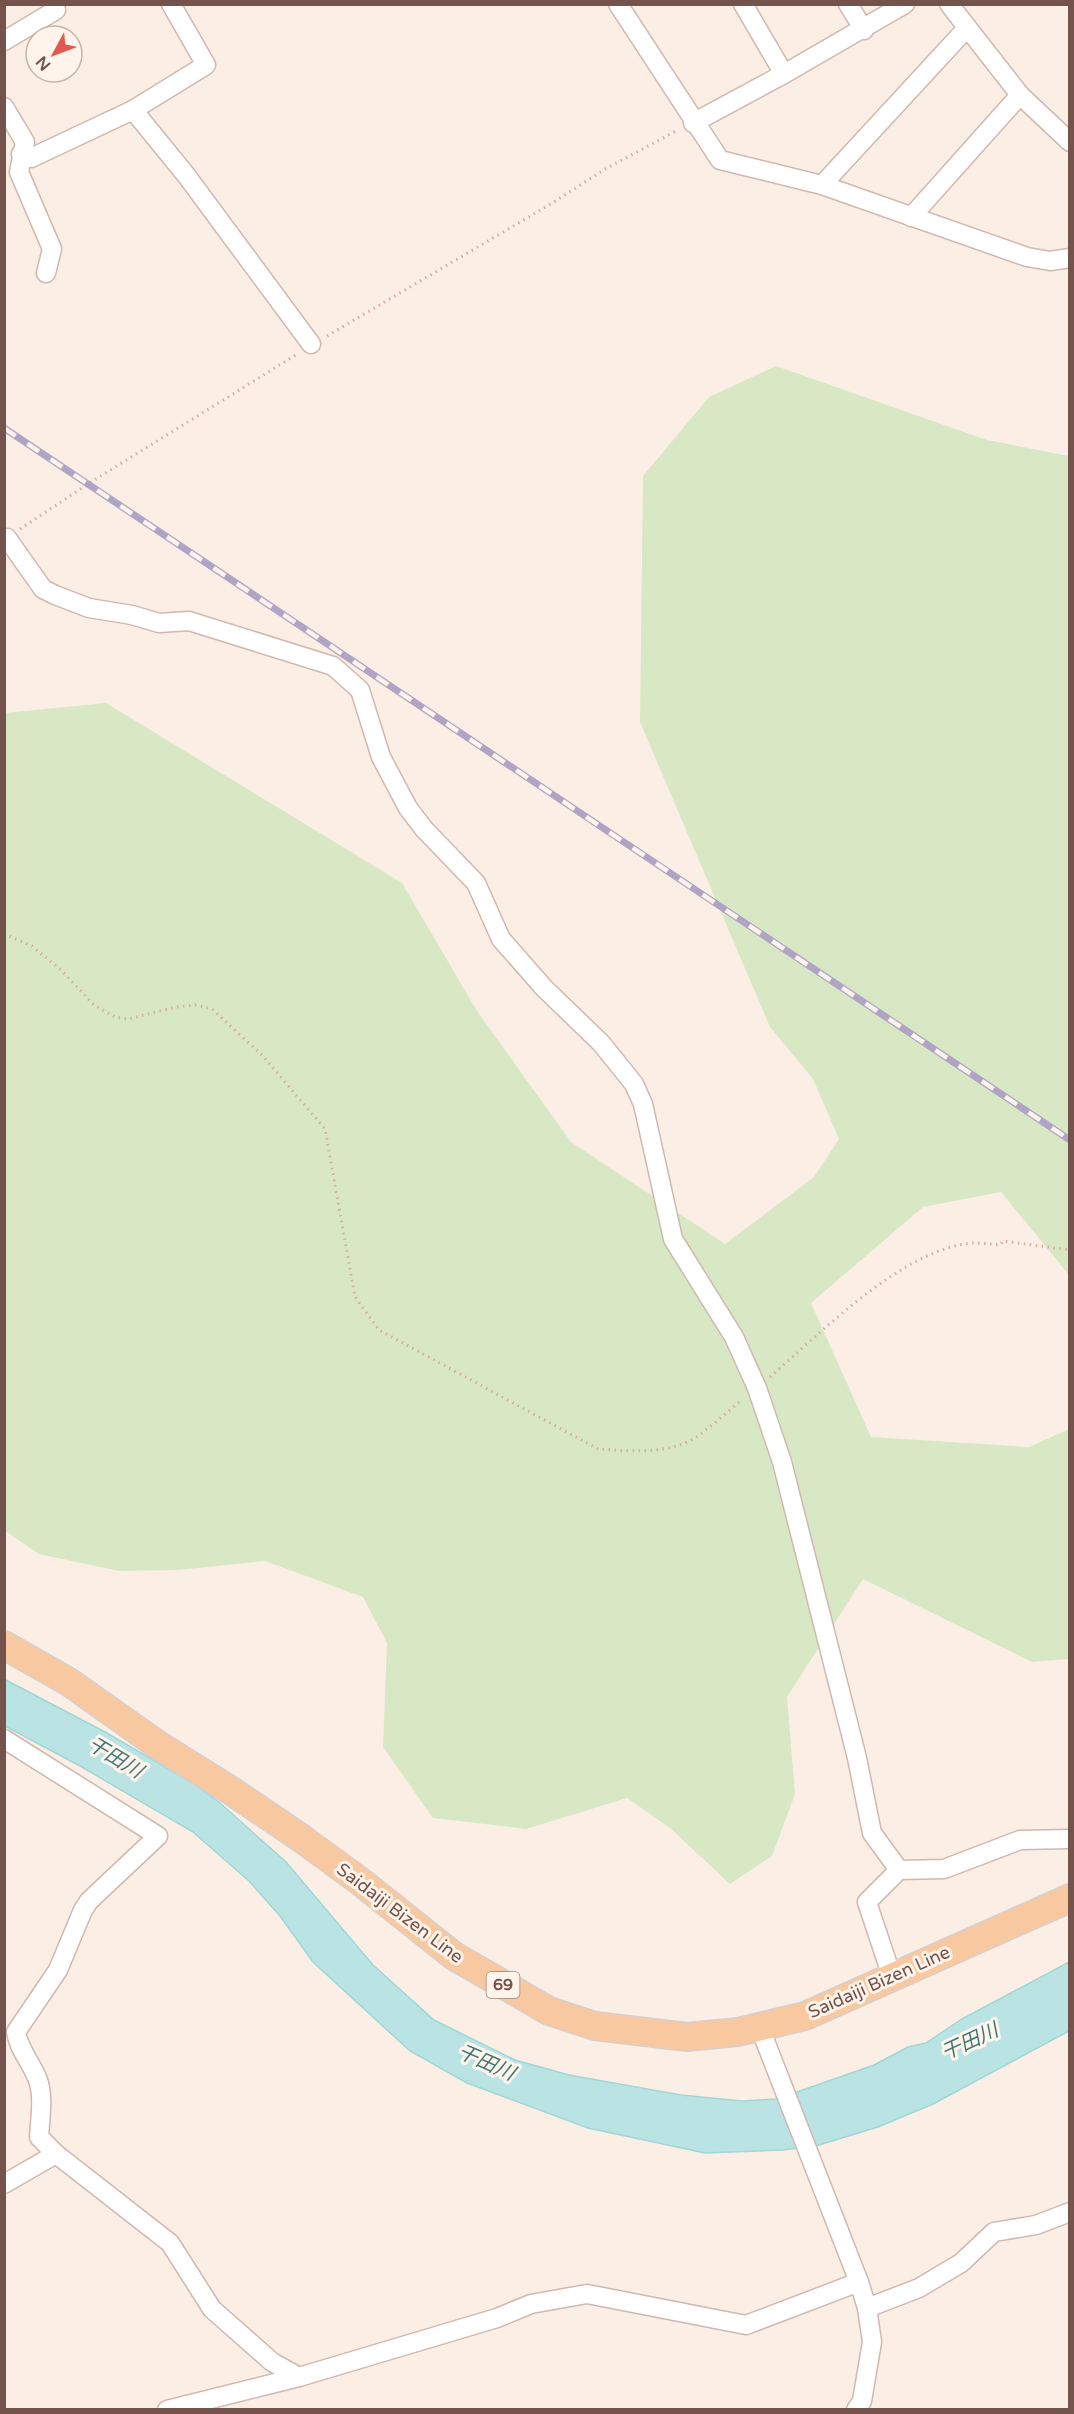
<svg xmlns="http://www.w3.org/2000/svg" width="1074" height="2414" font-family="'Varela Round','Noto Sans JP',sans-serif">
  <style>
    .green { fill: #d8e8c4 }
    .water { fill: #bae4e4; stroke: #a1d6d6; stroke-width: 1.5 }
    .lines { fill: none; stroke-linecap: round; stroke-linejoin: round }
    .minor-casing { stroke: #cfb8af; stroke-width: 21 }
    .primary-casing { stroke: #d8cfcd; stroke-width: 30 }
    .path { stroke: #d5ada1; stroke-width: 3; stroke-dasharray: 1.5 4.5; stroke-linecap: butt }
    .minor { stroke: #fff; stroke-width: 18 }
    .primary { stroke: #f8c9a0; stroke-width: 27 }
    .rail-casing { stroke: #b0a4c4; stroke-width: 7 }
    .rail { stroke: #fef4eb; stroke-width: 4.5; stroke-dasharray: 14; stroke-linecap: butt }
    .labels { text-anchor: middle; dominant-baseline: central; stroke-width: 6; stroke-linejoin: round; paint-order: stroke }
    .shield { fill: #fef4eb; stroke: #9d837b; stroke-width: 1.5 }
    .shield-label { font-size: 16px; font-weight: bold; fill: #73534b }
    .street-label { font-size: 18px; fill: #73534b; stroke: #fef4eb }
    .water-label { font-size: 20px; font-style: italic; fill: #407878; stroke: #fef4eb }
  </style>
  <rect width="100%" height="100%" fill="#fbefe5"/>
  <!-- green -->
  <path class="green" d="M776,366L987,440L1069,456V1275L1001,1192L923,1207L811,1303L871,1437L1029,1447L1069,1429V1659L1032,1662L863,1579L787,1697L795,1794L772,1856L730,1884L670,1828L627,1798L526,1829L433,1818L383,1747L387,1643L363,1597L265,1561L178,1570L119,1571L39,1554L5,1531L4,713L106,703L402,883L477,1011L571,1142L725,1244L814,1177L839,1139L813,1079L770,1027L640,722L643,476L709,397Z"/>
  <!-- water -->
  <path class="water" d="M4,1679L105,1732L191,1782L220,1803L286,1862L373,1965L434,2020L515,2060L569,2075L681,2095L742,2101L777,2099L874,2065L908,2047L926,2043L962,2019L1069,1962V2031L933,2104L878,2127L819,2145L783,2150L705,2153L588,2128L467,2083L410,2051L313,1962L280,1916L249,1881L193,1832L80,1766L5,1726Z"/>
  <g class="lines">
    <!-- minor casing -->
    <g class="minor-casing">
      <g id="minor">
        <path d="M618,4L720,160L822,185L1027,257L1050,261L1070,258"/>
        <path d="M743,4L784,74"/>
        <path d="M848,4L864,30"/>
        <path d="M949,4L1020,95L1070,142"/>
        <path d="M4,41L56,10"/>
        <path d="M4,107L25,142L19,172L52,249L46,273"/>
        <path d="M133,110L186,175L311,344"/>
        <path d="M693,123L784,74L905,4"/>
        <path d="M21,154L31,158L133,110L206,65L171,4"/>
        <path d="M822,185L966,29"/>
        <path d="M911,217L1020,95"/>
        <path d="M4,539L7,538L43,589L55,595L89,608L132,615L159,623L189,621L333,666L360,690L381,757L408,808L424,829L476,883L501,939L544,988L601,1043L634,1084L643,1104L673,1239L734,1337L757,1388L782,1462L857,1758L872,1833L899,1870L867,1902L892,1977"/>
        <path d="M4,1739L158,1836L89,1901L83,1910L58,1970L16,2032C19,2050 31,2062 38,2080C44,2097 40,2119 39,2137L56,2154L170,2243L212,2309L272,2362L299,2377"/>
        <path d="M899,1870L944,1869L1020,1840L1070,1839"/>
        <path d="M760,2028L859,2282L867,2308L919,2288L961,2263L994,2232L1036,2225L1070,2212"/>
        <path d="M4,2184L56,2154"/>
        <path d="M167,2410L299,2377L497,2318L531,2304L587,2294L746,2325L859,2282"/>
        <path d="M856,2410L862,2401L872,2342L867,2308"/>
      </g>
    </g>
    <!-- primary casing -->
    <g class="primary-casing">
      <path id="primary" d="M4,1645L69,1682L158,1745L230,1790L301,1838L361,1882L454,1956L549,2011L595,2026L687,2037L738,2032L805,2016L1070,1898"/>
    </g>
    <!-- path -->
    <g class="path">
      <path d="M327,336L549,205L607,168L678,130"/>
      <path d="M20,529L91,482L299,353"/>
      <path d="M4,934L32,946L62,971L94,1005L115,1017L128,1019L176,1007L196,1005L212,1009L262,1055L325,1129L355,1297L379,1330L598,1449C629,1451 671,1455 698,1436C713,1425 727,1412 742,1400"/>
      <path d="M770,1377C821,1333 903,1248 973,1243C982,1243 991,1244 1000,1245L1003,1241L1070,1250"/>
    </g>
    <!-- minor -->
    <use href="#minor" class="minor"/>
    <!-- primary -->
    <use href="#primary" class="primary"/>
    <!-- rail casing -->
    <g class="rail-casing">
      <path id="rail" d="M4,428L1070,1140"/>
    </g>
    <!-- rail -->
    <use href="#rail" class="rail"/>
  </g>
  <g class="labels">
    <!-- shield labels -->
    <rect class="shield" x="486.5" y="1972" width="33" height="26" rx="4.5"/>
    <g class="shield-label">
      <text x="503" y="1985">69</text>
    </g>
    <!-- street labels -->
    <g class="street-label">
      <text transform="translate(400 1913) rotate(37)">Saidaiji Bizen Line</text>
      <text transform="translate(879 1982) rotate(-24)">Saidaiji Bizen Line</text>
    </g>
    <!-- water labels -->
    <g class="water-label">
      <text transform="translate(115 1758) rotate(31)">干田川</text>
      <text transform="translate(970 2042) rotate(-25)">干田川</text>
      <text transform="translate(486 2063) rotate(24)">干田川</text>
    </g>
  </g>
  <!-- border -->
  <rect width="1074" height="2414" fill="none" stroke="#73534b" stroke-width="12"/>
  <!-- north arrow -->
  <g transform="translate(54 54) rotate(229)"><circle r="28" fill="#fef4eb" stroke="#c6b4ab" stroke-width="1.5"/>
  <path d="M0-4.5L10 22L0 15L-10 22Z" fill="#e1584e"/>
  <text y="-9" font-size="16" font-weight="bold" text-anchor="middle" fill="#73534b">N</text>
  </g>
</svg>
